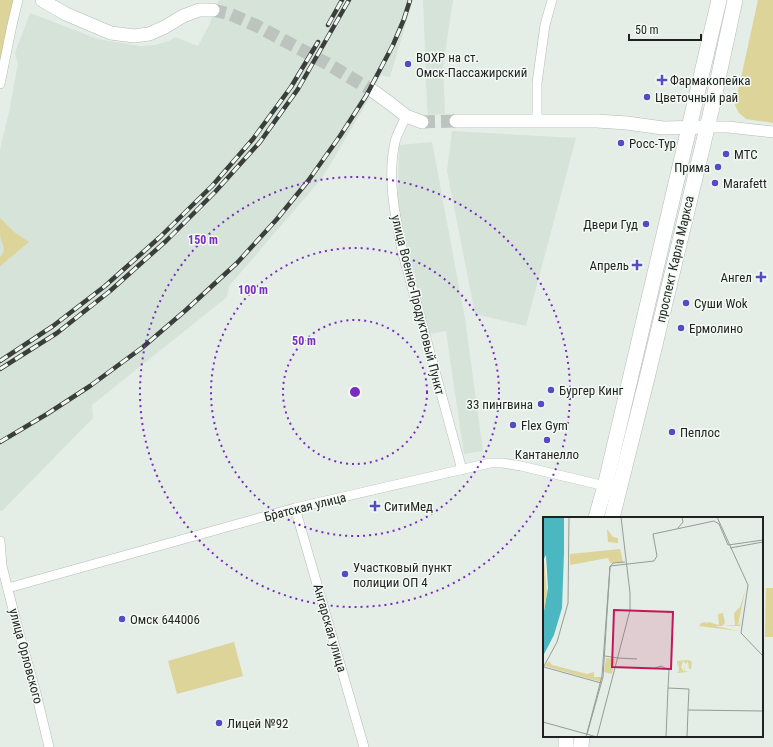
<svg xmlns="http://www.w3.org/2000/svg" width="773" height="747" font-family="'Roboto Condensed',sans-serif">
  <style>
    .built { fill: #d5e3d8 }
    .green { fill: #dcd499 }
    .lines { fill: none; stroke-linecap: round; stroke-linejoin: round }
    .secondary-tunnel { stroke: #bdc4bf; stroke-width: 13; stroke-dasharray: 13 6; stroke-linecap: butt }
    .minor-casing { stroke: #b5bcb7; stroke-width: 10 }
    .tertiary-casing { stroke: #b5bcb7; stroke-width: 12 }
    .secondary-casing { stroke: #b5bcb7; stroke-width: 14 }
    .primary-casing { stroke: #b5bcb7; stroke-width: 16 }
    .minor { stroke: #fff; stroke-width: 9 }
    .tertiary { stroke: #fff; stroke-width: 11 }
    .secondary { stroke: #fff; stroke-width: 13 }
    .primary { stroke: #fff; stroke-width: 15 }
    .rail-casing { stroke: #3b3f3c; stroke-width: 4.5 }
    .rail { stroke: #f3faf4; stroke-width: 3; stroke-dasharray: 9; stroke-linecap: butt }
    .ring { fill: none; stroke: #7b2cbf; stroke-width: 2; stroke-dasharray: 2 4 }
    .poi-dot { fill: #534cc3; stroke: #f3faf4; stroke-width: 1.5 }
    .labels { text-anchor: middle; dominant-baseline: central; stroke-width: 3; stroke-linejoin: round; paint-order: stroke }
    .poi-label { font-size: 13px; fill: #1f2220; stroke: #f3faf4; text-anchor: start }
    .street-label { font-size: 13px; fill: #1f2220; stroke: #f3faf4 }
    .inset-river { fill: none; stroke: #4bb7c1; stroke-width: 2 }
    .inset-road { fill: none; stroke: #969c97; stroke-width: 1 }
    .view { fill: #c2185b; fill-opacity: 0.15; stroke: #c2185b; stroke-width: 2 }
    .inset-edge { fill: none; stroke: #1f2220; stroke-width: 2 }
    .centre { fill: #7b2cbf; stroke: #f3faf4; stroke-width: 2 }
    .ring-label { font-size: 12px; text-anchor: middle; font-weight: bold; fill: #7b2cbf; stroke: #f3faf4; stroke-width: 3; stroke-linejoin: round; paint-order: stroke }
  </style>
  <rect width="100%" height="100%" fill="#e5ede7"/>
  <!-- built -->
  <g class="built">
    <path d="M219,0H413L390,77L381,75L369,99L322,178L229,286L227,297L92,405L93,418L2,511H0V150L9,112L18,64L15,53L30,13L98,39L139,46L155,45L169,41L175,37L198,46L209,25Z"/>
    <path d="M423,0H453L450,19L443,68L445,114L428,115L427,104Z"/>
    <path d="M452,131L576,138L526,326L475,314L447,171Z"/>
    <path d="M432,142L465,319L483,451L464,454L446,331L429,334L404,244L398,209L399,145Z"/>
  </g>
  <!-- green -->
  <g class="green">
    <path d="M0,0H16L0,72Z"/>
    <path d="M758,0H773V123L746,119L739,113L735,105Z"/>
    <path d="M0,218L14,232L29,242L0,266V257C8,248 1,244 0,235C0,230 0,224 0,218Z"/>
    <path d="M766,588H773V637H765Z"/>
    <path d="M234,642L243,676L177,694L168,661Z"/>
  </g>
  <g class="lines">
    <!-- secondary-tunnel -->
    <g class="secondary-tunnel">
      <path d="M213,10L230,14L257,26L326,63L373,91"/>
      <path d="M422,122L456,121"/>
    </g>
    <!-- minor casing -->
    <g class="minor-casing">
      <g id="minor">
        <path d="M0,84L12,25L18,0"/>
        <path d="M406,116C403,124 397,133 395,142C387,178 395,215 402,250L462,470"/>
        <path d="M537,121V83L545,25L552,0"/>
        <path d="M295,508L364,747"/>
        <path d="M0,541L2,566L18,629L36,693L49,747"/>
        <path d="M8,588L295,508L490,463H502L521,466L605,486"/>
      </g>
    </g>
    <!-- tertiary casing -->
    <g class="tertiary-casing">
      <path id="tertiary" d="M707,127H728L773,132"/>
    </g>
    <!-- secondary casing -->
    <g class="secondary-casing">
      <g id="secondary">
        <path d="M42,0L45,2L66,14L99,28L111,33L134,36L149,34L165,27L183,16L199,10H213"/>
        <path d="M373,91L391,104L406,116L422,122"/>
        <path d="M456,121H597L627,123L663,128L707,127"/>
      </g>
    </g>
    <!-- primary casing -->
    <g class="primary-casing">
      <g id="primary">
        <path d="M596,518L605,486L719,0"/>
        <path d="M612,518L648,374L712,107L735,0"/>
        <path d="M566,747V736"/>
        <path d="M581,747L582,736"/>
      </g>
    </g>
    <!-- minor -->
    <use href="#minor" class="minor"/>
    <!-- tertiary -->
    <use href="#tertiary" class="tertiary"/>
    <!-- secondary -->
    <use href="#secondary" class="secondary"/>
    <!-- primary -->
    <use href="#primary" class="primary"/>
    <!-- rail casing -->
    <g class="rail-casing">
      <g id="rail">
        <path d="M328,25L342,0"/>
        <path d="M0,361L53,326L105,286L160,237L212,186L253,139L291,87L318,42"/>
        <path d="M0,369L57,333L110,291L166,241L215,192L260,142L298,89L349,0"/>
        <path d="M0,442L47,414L90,386L143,347L186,310L237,263L277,219L308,181L340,136L366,96L393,45L404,19L410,0"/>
      </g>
    </g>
    <!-- rail -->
    <use href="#rail" class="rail"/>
  </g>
  <!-- distance rings -->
  <g class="ring">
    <circle cx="355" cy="392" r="72"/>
    <circle cx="355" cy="392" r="144"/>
    <circle cx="355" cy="392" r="215"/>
  </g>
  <!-- markers -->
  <g class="poi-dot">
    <circle cx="408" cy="64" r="4"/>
    <path d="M660 74h4v4h4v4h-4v4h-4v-4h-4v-4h4z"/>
    <circle cx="647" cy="97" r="4"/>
    <circle cx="621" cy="143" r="4"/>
    <circle cx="726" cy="154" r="4"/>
    <circle cx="718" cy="167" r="4"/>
    <circle cx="715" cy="183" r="4"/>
    <circle cx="646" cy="224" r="4"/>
    <path d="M635 259h4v4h4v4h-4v4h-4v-4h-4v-4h4z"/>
    <path d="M759 271h4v4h4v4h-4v4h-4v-4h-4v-4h4z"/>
    <circle cx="686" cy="303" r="4"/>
    <circle cx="681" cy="328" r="4"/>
    <circle cx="551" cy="390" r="4"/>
    <circle cx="541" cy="404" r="4"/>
    <circle cx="513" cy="425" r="4"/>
    <circle cx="672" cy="432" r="4"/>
    <circle cx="547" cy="440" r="4"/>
    <path d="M373 500h4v4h4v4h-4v4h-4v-4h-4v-4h4z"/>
    <circle cx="345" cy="574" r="4"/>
    <circle cx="122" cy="619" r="4"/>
    <circle cx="219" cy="723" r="4"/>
  </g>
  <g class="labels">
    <!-- poi labels -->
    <g class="poi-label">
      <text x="416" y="57">ВОХР на ст.<tspan x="416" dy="15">Омск-Пассажирский</tspan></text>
      <text x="670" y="80">Фармакопейка</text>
      <text x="655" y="97">Цветочный рай</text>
      <text x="629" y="143">Росс-Тур</text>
      <text x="734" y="154">МТС</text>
      <text x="710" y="167" text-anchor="end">Прима</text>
      <text x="723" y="183">Marafett</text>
      <text x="638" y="224" text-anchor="end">Двери Гуд</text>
      <text x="629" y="265" text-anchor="end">Апрель</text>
      <text x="752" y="277" text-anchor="end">Ангел</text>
      <text x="694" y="303">Суши Wok</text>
      <text x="689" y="328">Ермолино</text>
      <text x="559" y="390">Бургер Кинг</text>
      <text x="533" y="404" text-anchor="end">33 пингвина</text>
      <text x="521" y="425">Flex Gym</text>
      <text x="680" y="432">Пеплос</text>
      <text x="547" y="454" text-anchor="middle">Кантанелло</text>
      <text x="384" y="506">СитиМед</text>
      <text x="353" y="567">Участковый пункт<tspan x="353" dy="15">полиции ОП 4</tspan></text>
      <text x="130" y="619">Омск 644006</text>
      <text x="227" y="723">Лицей №92</text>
    </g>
    <!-- street labels -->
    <g class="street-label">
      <text transform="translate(675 259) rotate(-77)">проспект Карла Маркса</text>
      <text transform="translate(418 305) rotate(76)">улица Военно-Продуктовый Пункт</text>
      <text transform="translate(305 507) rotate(-14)">Братская улица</text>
      <text transform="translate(330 628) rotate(74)">Ангарская улица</text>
      <text transform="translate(26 656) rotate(75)">улица Орловского</text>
    </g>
  </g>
  <!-- overview -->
  <g transform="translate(543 517)">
    <rect width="220" height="220" fill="#e5ede7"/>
    <path d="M64,12L70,20L75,21V26L65,25ZM77,32L80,45L67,46L65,41L27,48V37ZM1,43L4,76L0,99V44ZM202,74L195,108L197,107L202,85L197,109H172L196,114L156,109L158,106L163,105V107L165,105L176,108L175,97L180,96L182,106L179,109L192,108L191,96L197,90ZM63,141L72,142L69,157L61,155ZM146,143L149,145L148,152H146L145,144L143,147L140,144L138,150L141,155L142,149V154L145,155L134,156L136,154V144L135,152L134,144ZM6,144L9,148L44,157L51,155V160H59L58,165L2,149Z" fill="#dcd499"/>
    <path d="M0,0H21V36L19,91L11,118L0,139V100L5,71L3,38L0,43Z" fill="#4bb7c1"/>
    <path class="inset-river" d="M0,122L14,80L12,0"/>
    <path class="inset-road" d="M174,0L205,68L198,116L220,139M135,11L140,5L139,0M187,31L220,25M67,50L70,46L82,45M62,139L75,141M75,141L94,142M1,150L58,166M0,151L14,125L25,86L26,0M112,151L118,149L126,153L125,171L146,172L145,193L220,194M0,205L54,220M44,217L60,160L67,50M43,220L59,159L67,49L111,44L114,39L110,17L171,4L176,7L185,28L220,23M54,220L87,93V76L78,0M123,220L125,171M144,220L145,193"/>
    <path class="view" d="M71,93L130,95L128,152L69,150Z"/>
    <rect width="220" height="220" class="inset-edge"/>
  </g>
  <circle cx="355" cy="392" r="6" class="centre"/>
  <g class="ring-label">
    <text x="203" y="244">150 m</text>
    <text x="253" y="294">100 m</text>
    <text x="304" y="345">50 m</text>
  </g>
  <!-- scale -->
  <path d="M629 34v6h72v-6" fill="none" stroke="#1f2220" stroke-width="2"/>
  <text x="635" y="34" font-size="12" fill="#1f2220" stroke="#f3faf4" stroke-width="3" paint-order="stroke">50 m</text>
</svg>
